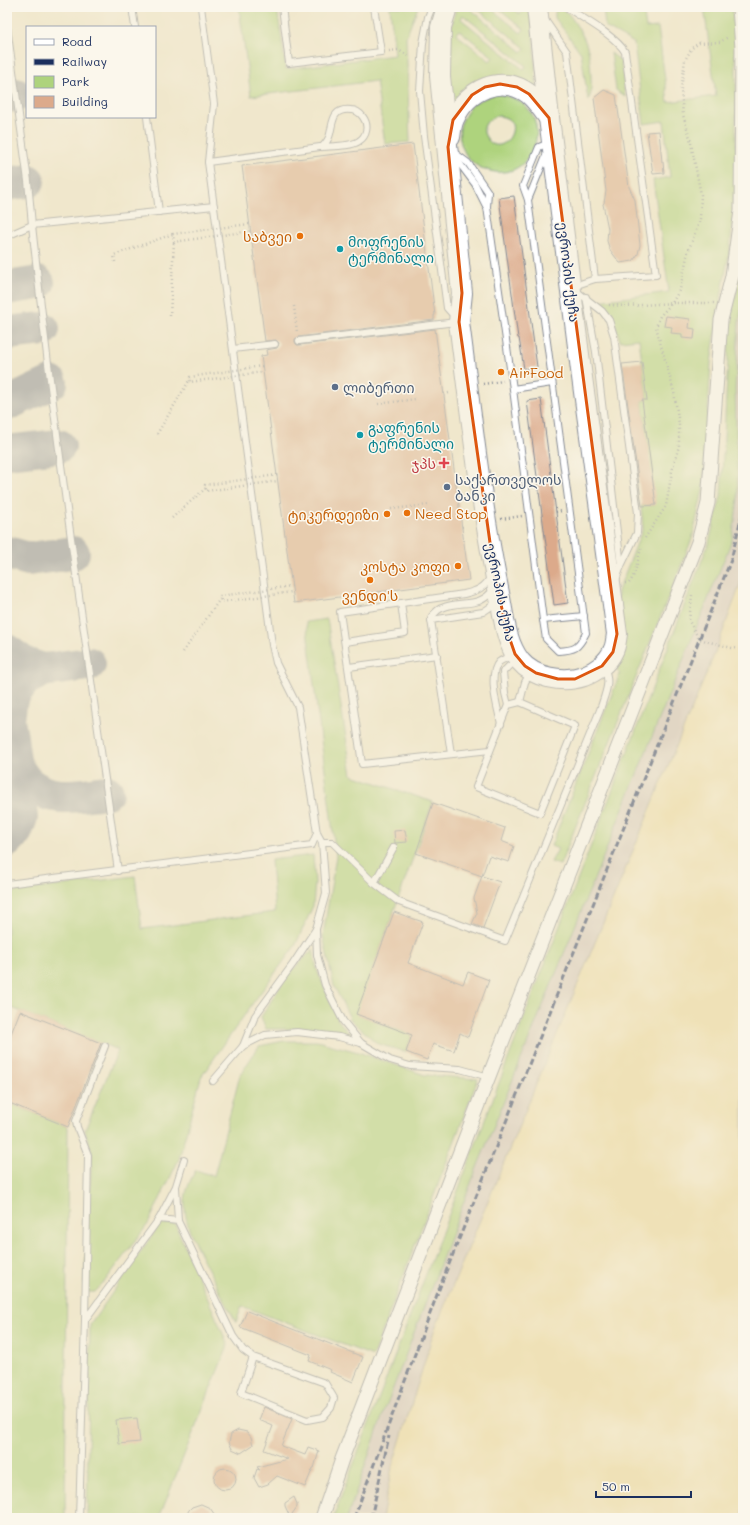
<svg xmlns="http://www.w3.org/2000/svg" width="750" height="1525" font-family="Mali,'Noto Sans Georgian',sans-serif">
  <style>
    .industrial { fill: #cfc1ba }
    .green { fill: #aed37d; stroke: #64816e; fill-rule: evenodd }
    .sand { fill: #eeda9e; stroke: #84847e }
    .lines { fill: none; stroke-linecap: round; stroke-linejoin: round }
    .taxiway { stroke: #868b95; stroke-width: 34 }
    .building { fill: #dcaa8b }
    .lane-casing { stroke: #868b95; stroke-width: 8 }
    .street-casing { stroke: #868b95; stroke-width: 15 }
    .primary-casing { stroke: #868b95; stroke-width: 22 }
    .path { stroke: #868b95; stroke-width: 2.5; stroke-dasharray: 1 3; stroke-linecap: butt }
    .lane { stroke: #fff; stroke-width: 6 }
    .street { stroke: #fff; stroke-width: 13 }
    .primary { stroke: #fff; stroke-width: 20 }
    .rail { stroke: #1b2f5e; stroke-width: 3; stroke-dasharray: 6 3; stroke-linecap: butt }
    .path-bridge { stroke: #868b95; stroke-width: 2.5; stroke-dasharray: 1 3; stroke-linecap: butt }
    .marked { fill: none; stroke: #de5710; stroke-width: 3; stroke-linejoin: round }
    .food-dot { fill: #e8710a; stroke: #fbf7ec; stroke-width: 1.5 }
    .culture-dot { fill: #0f9aa8; stroke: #fbf7ec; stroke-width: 1.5 }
    .service-dot { fill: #5c6f8a; stroke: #fbf7ec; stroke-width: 1.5 }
    .health-dot { fill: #e0444e; stroke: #fbf7ec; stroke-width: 1.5 }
    .labels { text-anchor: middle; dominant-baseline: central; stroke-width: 3; stroke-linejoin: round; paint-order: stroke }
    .food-label { font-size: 14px; fill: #c56008; stroke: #fbf7ec; text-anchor: end }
    .culture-label { font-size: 14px; fill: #0d838f; stroke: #fbf7ec; text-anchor: start }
    .street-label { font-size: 14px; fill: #1b2f5e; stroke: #fbf7ec }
    .service-label { font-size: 14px; fill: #4e5e75; stroke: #fbf7ec; text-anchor: start }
    .health-label { font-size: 14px; fill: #be3a42; stroke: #fbf7ec; text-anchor: end }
  </style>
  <rect width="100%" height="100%" fill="#fbf7ec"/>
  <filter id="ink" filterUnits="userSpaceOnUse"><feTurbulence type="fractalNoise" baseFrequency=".025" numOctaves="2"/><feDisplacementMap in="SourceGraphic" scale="8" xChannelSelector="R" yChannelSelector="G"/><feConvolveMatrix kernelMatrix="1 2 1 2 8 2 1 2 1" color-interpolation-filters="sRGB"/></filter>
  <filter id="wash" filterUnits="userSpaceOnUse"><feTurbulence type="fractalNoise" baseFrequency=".012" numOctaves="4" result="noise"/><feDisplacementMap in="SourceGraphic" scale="16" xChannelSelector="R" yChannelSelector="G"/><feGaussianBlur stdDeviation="0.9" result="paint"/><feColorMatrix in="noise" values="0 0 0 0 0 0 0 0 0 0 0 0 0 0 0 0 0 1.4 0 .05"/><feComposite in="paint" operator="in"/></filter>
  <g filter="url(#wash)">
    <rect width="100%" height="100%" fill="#f0e7cc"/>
    <!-- industrial -->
    <path class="industrial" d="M743,301V577L714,655L434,1331L392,1467L382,1518H347L381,1420L474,1175L732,540L738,499L735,389L739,322Z"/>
    <!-- green -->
    <g class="green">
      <path d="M239,7H277L286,69L395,55L390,7H418L406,37L410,142L385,144L376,81L251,96Z"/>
      <path d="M456,7H468L522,52L525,48L475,7H489L521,33L524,29L497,7H511L520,14L523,10L519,7H531L537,91L523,81L449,106L448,42ZM463,15L526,66L524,70L461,19ZM459,30L493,57L490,61L456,34Z"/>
      <path d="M603,7H643L646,28L658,27L668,102L716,96L704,7H732L736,66V188L730,248L718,315L711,363L703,490L692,539L560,865L551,862L558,849L551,846L620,674L613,663L618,591L643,528L641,506L655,505L642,400H647L639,339L620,341C615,321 611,316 598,301L669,292L653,180L670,177L664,121L644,124L634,43L605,27Z"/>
      <path d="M562,9C568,12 571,17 575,23C588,42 590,53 591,76C591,85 593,92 588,100L581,53L555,18V12L557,10Z"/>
      <path d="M611,53L621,61L625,97L616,90Z"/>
      <path d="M495,94C562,100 539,184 490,171C483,169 476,166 471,161C463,153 458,140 460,128C460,123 464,118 466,114C468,111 470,106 473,104C479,100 488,97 495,94ZM496,116C531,116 502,164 486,137C480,128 487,119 496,116Z"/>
      <path d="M743,265V301L739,322L735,389L738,499L732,540L474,1175L381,1420L347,1518H333L520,1028L709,542L721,496L730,319Z"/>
      <path d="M327,619L352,775L433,802L357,1014L412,1035L406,1052L378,1044L351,1020L334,986L323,936L336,856L306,622Z"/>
      <path d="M313,855L315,882L313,906L295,946L253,1003L201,1077L179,1159L148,1224L102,1285L95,1292H88L84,1282L92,1154L85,1130L118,1050L7,1006V898L17,891L135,876L142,929L275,912L271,860Z"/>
      <path d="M313,949L317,970L338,1020L352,1037L312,1029H266L261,1017L286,977Z"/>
      <path d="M284,1041H317L358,1052L425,1075L478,1079L373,1356L242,1306L236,1322C226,1304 217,1286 207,1267C190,1233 173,1207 196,1170L214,1176L240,1075L259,1046Z"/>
      <path d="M7,1102L68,1127L65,1518H7Z"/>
      <path d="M160,1224H175L228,1345L159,1518H87L90,1325Z"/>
    </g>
    <!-- sand -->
    <path class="sand" d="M743,577V1518H382L392,1467L434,1331L714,655Z"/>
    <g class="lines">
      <!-- taxiway -->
      <g class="taxiway">
        <path d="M7,96L16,95"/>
        <path d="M7,184L28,181"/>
        <path d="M7,288L38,283"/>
        <path d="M7,333L43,329"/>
        <path d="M7,404L51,383"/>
        <path d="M7,452L59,446"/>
        <path d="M7,553L29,559L73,553"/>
        <path d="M7,651L25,664L43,670"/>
        <path d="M7,716L11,737L21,817L16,831L7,841"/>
        <path d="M8,720L11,698L25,679L43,670L89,664"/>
        <path d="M15,765C19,771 23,778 28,783C53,803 78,795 107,792"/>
      </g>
    </g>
    <g id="blocks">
      <!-- building -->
      <g class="building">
        <path d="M604,90L616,95L629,187L635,200L640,245L638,254L633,261L620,263L610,250L607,241L608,229L603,204L604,203L606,191L594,98Z"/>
        <path d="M659,131L662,162H663L664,173L653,174L647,132Z"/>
        <path d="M413,144L435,315H434V320L298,337L295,339V342L297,345H300L435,329L469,580L294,603L261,356L267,355L266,350L277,348L279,343L276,340L265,341L242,166Z"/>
        <path d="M514,196L537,367L524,369L519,338H518L499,198Z"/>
        <path d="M666,316L690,319L689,328L695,329L694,339L682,338V334L671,333L672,327L664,326Z"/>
        <path d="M642,362L647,400H642L656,505L642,506L622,364Z"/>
        <path d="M541,399L568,603L554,605L527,401Z"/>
        <path d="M433,803L505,828L501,841L514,846L509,862L489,856L482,876L416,853Z"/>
        <path d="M405,830L407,842L395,843L394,831Z"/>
        <path d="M482,876L500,882L483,928L472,924L477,913L474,898Z"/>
        <path d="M394,912L423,922L408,963L463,984L468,972L489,980L468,1037L460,1033L454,1051L433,1044L427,1060L406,1052L412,1035L356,1014Z"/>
        <path d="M20,1011L101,1043L68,1127L7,1102V1044Z"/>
        <path d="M247,1311L363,1357L353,1382L330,1372L331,1370L309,1361L311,1355L240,1327Z"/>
        <path d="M264,1407L292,1419L281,1446L305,1455L308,1447L319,1451L314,1468H313L305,1487L277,1476L268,1484L259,1487L254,1478L257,1469L260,1470L257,1467L288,1459L264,1450L273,1426L259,1420Z"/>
        <path d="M137,1418L140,1442L119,1444L116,1420Z"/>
        <path d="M238,1430L247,1432L251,1437L253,1445L241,1453L232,1449L229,1442L231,1434Z"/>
        <circle cx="225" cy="1479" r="11"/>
        <path d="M294,1497L297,1504V1507L290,1517L285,1506V1503Z"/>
        <path d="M201,1504L210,1508L217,1518H185L189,1510L192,1507Z"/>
      </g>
    </g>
  </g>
  <g filter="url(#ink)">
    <use href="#blocks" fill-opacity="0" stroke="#868b95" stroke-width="1"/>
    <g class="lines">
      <!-- lane casing -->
      <g class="lane-casing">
        <g id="lane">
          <path d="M132,7L135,27"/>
          <path d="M201,7L214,104L208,162L272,645L276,663L298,707L317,833L322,842L326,893L316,929L293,964L255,1016L243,1046L213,1081"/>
          <path d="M282,7L289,63L381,52L374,7"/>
          <path d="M432,7L428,17L423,43L420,91L424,136L447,308L455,317"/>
          <path d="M566,7C582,18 616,36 625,52L656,275L595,279"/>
          <path d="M545,20L567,52L595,279L574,286"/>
          <path d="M7,27L28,181L32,225L214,206"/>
          <path d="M147,117L159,212"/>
          <path d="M452,151L468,163L488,192L487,207L513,389L543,620L546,639L558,651C575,650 578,649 586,633L528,200L547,153"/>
          <path d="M454,156L475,184L486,206"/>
          <path d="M208,162C245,157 283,152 320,147C331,146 351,147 359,141C367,136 369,125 363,117C360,113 356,110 351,110C332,108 333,122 330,134C329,139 326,143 322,147"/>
          <path d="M528,200L523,186L539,147L549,143"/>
          <path d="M7,236L32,225C55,441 88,656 118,871"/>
          <path d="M575,290L602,311L609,320L614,336L638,513L637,533L621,566L616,580"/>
          <path d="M586,297L596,352L621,566"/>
          <path d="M299,341L456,322"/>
          <path d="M233,349L275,344"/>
          <path d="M513,389L552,383"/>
          <path d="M431,620L483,612L492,606L497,600"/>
          <path d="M543,620L584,616"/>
          <path d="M345,642L405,633L401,603"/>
          <path d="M349,667L437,655"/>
          <path d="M520,702L575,726L540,813L476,787L508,705Z"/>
          <path d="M520,702L525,682L531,672"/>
          <path d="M508,705L505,693L503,672L509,666L518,661"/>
          <path d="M501,724C498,709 487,675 499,662C503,659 509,657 514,655"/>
          <path d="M490,750L362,764L340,612L464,594C477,591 485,588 491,576"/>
          <path d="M451,754L431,620L432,616C435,613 438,609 442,608C462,599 478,610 494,589"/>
          <path d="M322,842H332L374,883L399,902L505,941L600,710C604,696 612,682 604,668"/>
          <path d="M374,883L394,847"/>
          <path d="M7,884L312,845L317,833"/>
          <path d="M316,929L317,955L325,985L343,1021L361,1043L390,1060L410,1066L460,1069L489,1077"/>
          <path d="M105,1046L76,1121L77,1127L88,1155L85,1320L159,1219"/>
          <path d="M243,1046L265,1035L297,1032L339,1037L361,1043"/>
          <path d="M184,1160L176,1186L159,1219L178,1221L233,1336L243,1350L253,1357L325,1383L334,1398L331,1408L323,1417L307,1420L241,1393L253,1357"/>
          <path d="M176,1187L178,1221"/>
          <path d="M79,1518L85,1320"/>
        </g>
      </g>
      <!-- street casing -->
      <g class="street-casing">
        <path id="street" d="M322,1518L342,1459L484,1089L698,542L708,503L721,320L732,276L741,211L742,48L739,7"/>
      </g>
      <!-- primary casing -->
      <g class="primary-casing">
        <g id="primary">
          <path d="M447,7L441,27L440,76L462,293L459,322C471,414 481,507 500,598C504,618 506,643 520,661C534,678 563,683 584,676C595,672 608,663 613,651C616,646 616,639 617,634L581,370L549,118L537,7"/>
          <path d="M450,137C451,132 451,125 454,119C467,90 501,73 529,94C537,101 543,110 549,118"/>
        </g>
      </g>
      <!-- path -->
      <g class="path">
        <path d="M389,51L398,50L409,56"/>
        <path d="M115,262L114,255L173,234"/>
        <path d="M609,305L627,306L672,303H714"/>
        <path d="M294,306L297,332"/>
        <path d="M170,316L174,242"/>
        <path d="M483,384L503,381"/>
        <path d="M444,394L449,393"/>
        <path d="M378,404L415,399"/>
        <path d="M157,434L190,379"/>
        <path d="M391,509L428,505"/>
        <path d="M556,512L562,511"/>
        <path d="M172,518L206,488"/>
        <path d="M501,519L522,516"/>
        <path d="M462,527H466"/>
        <path d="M645,538L666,506L672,471L679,446V424L674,392L656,327L660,316L672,303L680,289L688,252L700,220L701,195L690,138L683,115L681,89L685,60L692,48L699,43L720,42L728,37"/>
        <path d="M625,583H629C637,574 637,558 642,547"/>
        <path d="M692,595L689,621L699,639L732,648L743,649"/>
        <path d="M183,652L220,599"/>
      </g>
      <!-- lane -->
      <use href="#lane" class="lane"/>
      <!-- street -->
      <use href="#street" class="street"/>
      <!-- primary -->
      <use href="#primary" class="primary"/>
      <!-- rail -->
      <g class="rail">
        <path d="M743,346L741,365L743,428"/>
        <path d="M354,1518L441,1284L731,560L743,510"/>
        <path d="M371,1518L389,1436"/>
      </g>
      <!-- path-bridge -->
      <g class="path-bridge">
        <path d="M249,224L173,234L174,242L250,231"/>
        <path d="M262,366L190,377V382L263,372"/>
        <path d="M277,475L205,485L206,491L278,481"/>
        <path d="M292,586L220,596L221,602L292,592"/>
      </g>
    </g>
  </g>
  <!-- marked area -->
  <path d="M0 0H750V1525H0ZM500,84L517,87L529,94L549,118L617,634L613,652L602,666L575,679H558L536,673L525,666L515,654L506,628L494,571L459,322L462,293L448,147L453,120L472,95L485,87Z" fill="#f0e7cc" fill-opacity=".55" fill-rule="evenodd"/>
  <path class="marked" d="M500,84L517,87L529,94L549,118L617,634L613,652L602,666L575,679H558L536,673L525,666L515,654L506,628L494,571L459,322L462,293L448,147L453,120L472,95L485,87Z"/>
  <!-- markers -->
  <g class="food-dot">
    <circle cx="300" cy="236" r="4"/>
    <circle cx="501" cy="372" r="4"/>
    <circle cx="407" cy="513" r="4"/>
    <circle cx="387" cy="514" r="4"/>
    <circle cx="458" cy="566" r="4"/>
    <circle cx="370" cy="580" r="4"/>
  </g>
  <g class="culture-dot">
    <circle cx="340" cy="249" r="4"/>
    <circle cx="360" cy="435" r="4"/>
  </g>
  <g class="service-dot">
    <circle cx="335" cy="387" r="4"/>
    <circle cx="447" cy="487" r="4"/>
  </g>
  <path class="health-dot" d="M442 457h4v4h4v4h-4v4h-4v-4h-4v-4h4z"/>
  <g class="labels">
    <!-- food labels -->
    <g class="food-label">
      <text x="292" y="236">საბვეი</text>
      <text x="509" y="372" text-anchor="start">AirFood</text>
      <text x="415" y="513" text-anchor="start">Need Stop</text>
      <text x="379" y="514">ტიკერდეიზი</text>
      <text x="450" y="566">კოსტა კოფი</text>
      <text x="370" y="595" text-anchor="middle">ვენდი'ს</text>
    </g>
    <!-- culture labels -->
    <g class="culture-label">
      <text x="348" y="241">მოფრენის<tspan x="348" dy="16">ტერმინალი</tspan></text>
      <text x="368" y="427">გაფრენის<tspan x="368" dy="16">ტერმინალი</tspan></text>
    </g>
    <!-- street labels -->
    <g class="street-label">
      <text transform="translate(569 272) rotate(83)">ევროპის ქუჩა</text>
      <text transform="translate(501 592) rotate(78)">ევროპის ქუჩა</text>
    </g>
    <!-- service labels -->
    <g class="service-label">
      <text x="343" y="387">ლიბერთი</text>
      <text x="455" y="479">საქართველოს<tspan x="455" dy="16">ბანკი</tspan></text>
    </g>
    <!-- health labels -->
    <g class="health-label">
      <text x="436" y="463">ჯპს</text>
    </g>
  </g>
  <!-- margin -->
  <rect width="750" height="1525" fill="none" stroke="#fbf7ec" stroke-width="24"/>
  <!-- legend -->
  <rect x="26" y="26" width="130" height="92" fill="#fbf7ec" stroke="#a1a7b3"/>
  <rect x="34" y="39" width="20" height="6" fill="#ffffff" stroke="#a1a7b3"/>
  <text x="62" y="46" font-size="12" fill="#1b2f5e">Road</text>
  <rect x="34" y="59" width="20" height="6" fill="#1b2f5e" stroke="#a1a7b3"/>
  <text x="62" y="66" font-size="12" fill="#1b2f5e">Railway</text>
  <rect x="34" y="76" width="20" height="12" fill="#aed37d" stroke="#a1a7b3"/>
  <text x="62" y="86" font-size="12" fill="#1b2f5e">Park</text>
  <rect x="34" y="96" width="20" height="12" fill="#dcaa8b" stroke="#a1a7b3"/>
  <text x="62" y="106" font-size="12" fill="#1b2f5e">Building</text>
  <!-- scale -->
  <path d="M596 1491v6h95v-6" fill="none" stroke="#1b2f5e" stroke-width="2"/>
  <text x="602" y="1491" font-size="12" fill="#1b2f5e" stroke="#fbf7ec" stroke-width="3" paint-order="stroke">50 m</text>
</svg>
